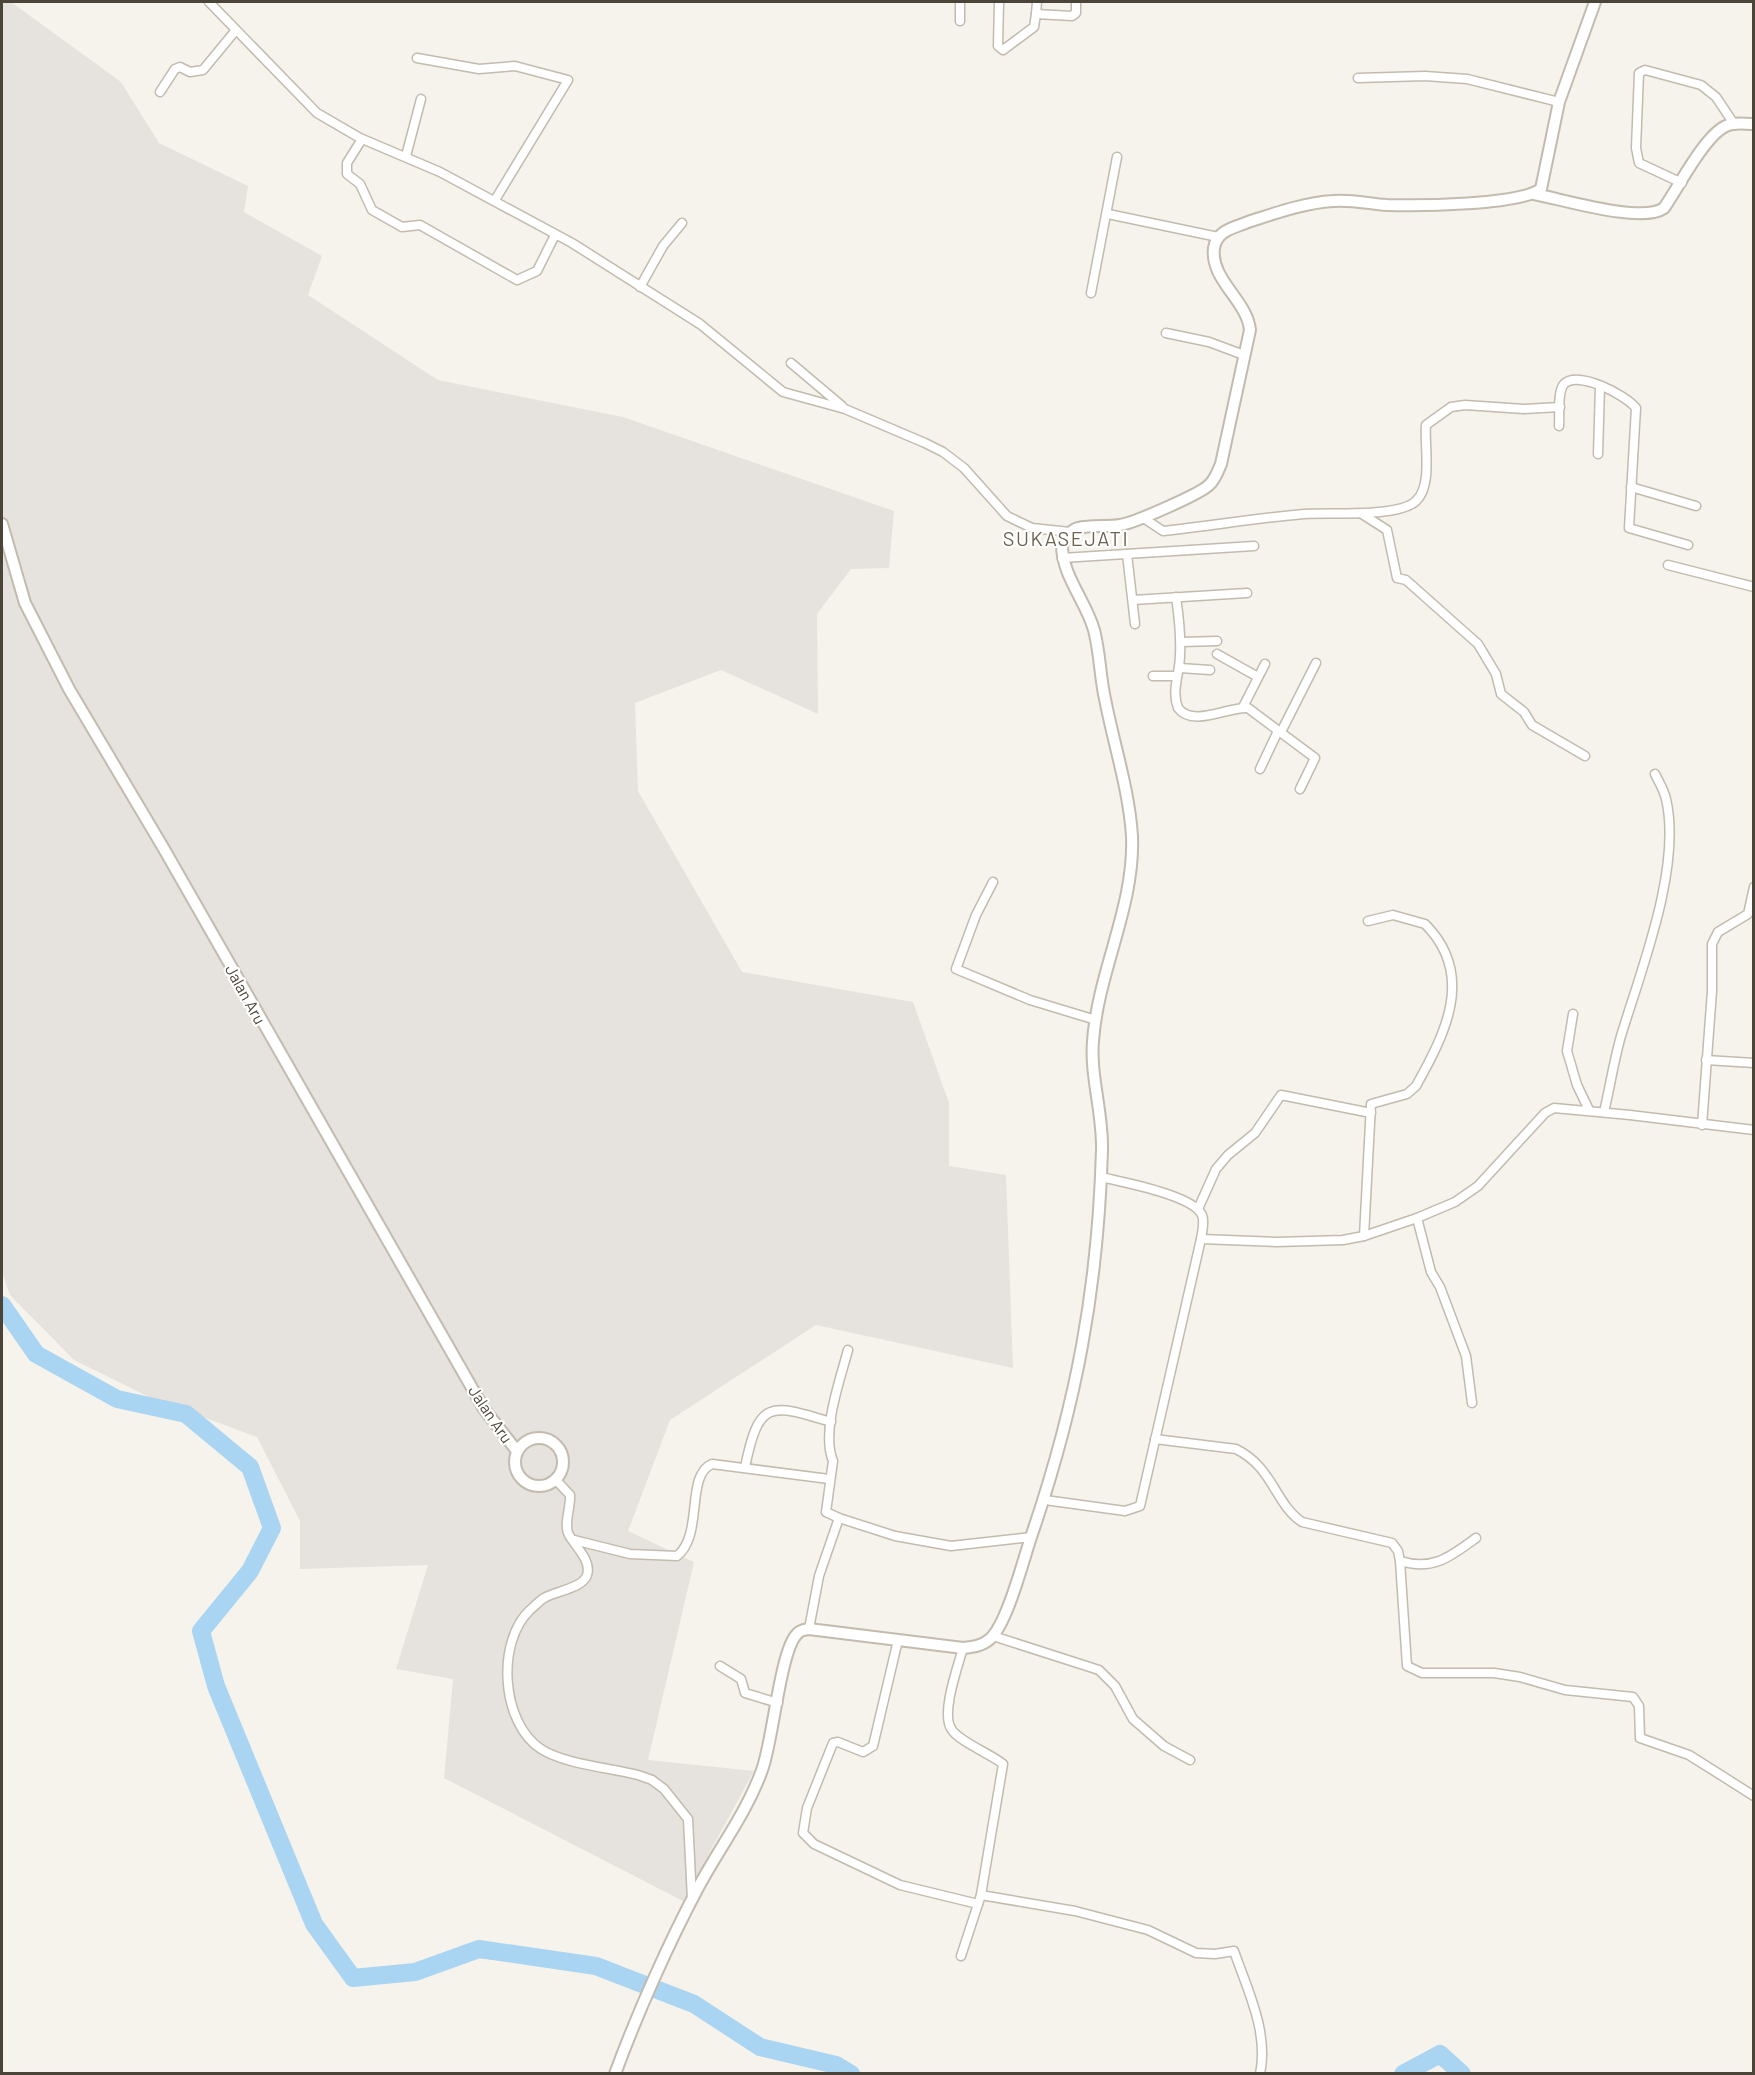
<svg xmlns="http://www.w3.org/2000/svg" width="1755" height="2075" font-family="Barlow,sans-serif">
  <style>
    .industrial { fill: #e6e2dd }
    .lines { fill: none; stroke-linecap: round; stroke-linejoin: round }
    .river { stroke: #a9d4f2; stroke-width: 18 }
    .minor-casing { stroke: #c2bbae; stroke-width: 11 }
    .tertiary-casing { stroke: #c2bbae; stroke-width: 14 }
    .minor { stroke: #fff; stroke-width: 8 }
    .tertiary { stroke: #fff; stroke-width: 10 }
    .labels { text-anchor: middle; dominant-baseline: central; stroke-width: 4.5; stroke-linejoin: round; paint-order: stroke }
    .street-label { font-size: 16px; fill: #4b4439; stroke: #fff }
    .quarter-label { font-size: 20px; letter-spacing: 1.5px; fill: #6e6250; stroke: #fff }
  </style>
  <rect width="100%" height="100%" fill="#f6f3ec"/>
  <!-- industrial -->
  <path class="industrial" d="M2,2H11L121,82L159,143L248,186L244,212L322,256L308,295L438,380L623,417L894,511L889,568L851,569L817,614L818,714L721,670L635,703L638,791L742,972L913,1002L949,1103V1166L1006,1175L1013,1368L816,1325L670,1420L628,1531L694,1562L648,1760L754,1771L683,1901L444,1778L453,1679L396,1669L428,1565L300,1569V1521L257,1437L149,1397L74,1360L10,1295L2,1272Z"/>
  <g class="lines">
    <!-- river -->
    <g class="river">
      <path d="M2,1305L36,1354L117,1399L186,1414L250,1467L272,1528L250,1571L201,1631L216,1686L314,1924L353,1978L415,1972L479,1949L596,1966L694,2004L760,2047L836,2065L851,2074"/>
      <path d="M1403,2074L1440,2054L1462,2074"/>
    </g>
    <!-- minor casing -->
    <g class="minor-casing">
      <g id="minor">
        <path d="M209,2L317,113L360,138L440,172L572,243L700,324L783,392L845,409L925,443L943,452L964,468L1007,516L1032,528L1070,532"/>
        <path d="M960,2V21"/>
        <path d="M999,2L998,46L1003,50L1034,27L1036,14L1072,16L1076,13V2"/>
        <path d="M1036,14L1037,2"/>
        <path d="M417,58L479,69L515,66L568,80L495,200"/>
        <path d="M1358,78L1425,76L1467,79L1559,102"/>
        <path d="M160,92L175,69L180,67L190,72L203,70L236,30"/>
        <path d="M362,139L347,163V174L360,184L372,210L402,227L420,225L517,280L537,271L555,235"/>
        <path d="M406,156L421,99"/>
        <path d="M1682,183L1639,163L1636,148L1639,73L1645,70L1701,85L1716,97L1734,124"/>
        <path d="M1108,214L1218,237"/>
        <path d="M640,287L663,246L682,223"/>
        <path d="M1091,293L1117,157"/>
        <path d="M1166,333L1209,342L1244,355"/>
        <path d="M791,363L842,406"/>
        <path d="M1559,426C1560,415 1557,392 1564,384C1578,370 1626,395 1636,408L1629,528L1688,545"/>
        <path d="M1598,454L1600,386"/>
        <path d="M1631,487L1696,506"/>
        <path d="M1362,514L1387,530L1397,578L1406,580L1478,644L1496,674L1501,694L1524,712L1532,725L1585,756"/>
        <path d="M1145,519L1163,531C1210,526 1257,518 1304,514C1329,512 1398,518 1416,501C1433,485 1424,446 1426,425L1451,407L1465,405L1524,409L1560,407"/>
        <path d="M1127,554L1135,624"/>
        <path d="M1062,558L1254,546"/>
        <path d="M1668,565L1754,587"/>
        <path d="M1176,597C1179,617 1181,635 1180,655C1180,673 1171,690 1178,708C1193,728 1229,706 1248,708L1315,758L1300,789"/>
        <path d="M1133,600L1247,593"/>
        <path d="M1181,642L1217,641"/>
        <path d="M1217,654L1258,677"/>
        <path d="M1180,668L1210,670"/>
        <path d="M1153,676H1176"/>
        <path d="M1243,707L1265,664"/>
        <path d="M1281,732L1316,663"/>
        <path d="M1260,769L1278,731"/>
        <path d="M993,882L976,915L956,969L1030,1000L1096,1020"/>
        <path d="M1573,1014L1567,1051L1577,1085L1589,1110"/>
        <path d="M1706,1060L1754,1063"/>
        <path d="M1604,1112C1610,1087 1614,1060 1621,1036C1641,970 1682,867 1666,799C1664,790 1659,782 1655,774"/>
        <path d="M1702,1125L1712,991V944L1718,932L1748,914L1754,887"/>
        <path d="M1101,1177C1121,1182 1193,1195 1202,1215C1205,1222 1202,1232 1201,1239L1277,1242L1343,1240L1364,1236L1417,1218L1455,1202L1478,1186L1545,1113L1554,1108L1630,1115L1754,1130"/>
        <path d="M1198,1209L1216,1169L1228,1155L1255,1133L1281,1095L1371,1113"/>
        <path d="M1417,1218L1431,1272L1440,1287L1466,1356L1472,1403"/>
        <path d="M1364,1236L1371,1104L1407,1094L1416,1086C1445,1034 1476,975 1425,924L1393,915L1368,921"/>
        <path d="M1155,1439L1236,1449C1273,1467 1275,1504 1302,1522L1392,1543L1398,1551L1400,1561L1407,1666L1422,1673H1494L1520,1677L1565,1690L1633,1697L1639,1706L1640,1738L1689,1755L1754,1796"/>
        <path d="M745,1467C759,1400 769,1403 831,1422"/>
        <path d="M555,1479L570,1495C571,1507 563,1525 569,1535C575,1546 592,1561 587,1575C583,1588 556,1591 544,1598C539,1601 535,1606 530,1610C496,1642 501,1723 541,1749C564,1764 611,1768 638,1775L652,1780L664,1789L688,1819L692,1899"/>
        <path d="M1045,1500L1125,1511L1140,1506L1201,1239"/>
        <path d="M839,1518L895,1536L951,1546L1031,1537"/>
        <path d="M574,1540L630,1554L677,1556C704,1535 685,1475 712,1464L829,1479"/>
        <path d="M1400,1561C1433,1571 1450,1557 1476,1538"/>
        <path d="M809,1629L819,1576L839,1518L826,1512L833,1461C821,1432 840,1380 848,1350"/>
        <path d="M993,1636L1099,1670L1115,1686L1133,1719L1164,1746L1190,1760"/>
        <path d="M898,1640L873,1746L863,1752L838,1742L833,1743L807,1808L803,1833L814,1844L900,1885L978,1904"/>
        <path d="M720,1666L741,1679L745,1693L778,1703"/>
        <path d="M981,1895L1075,1911L1148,1930L1196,1953L1215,1954L1234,1951C1247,1989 1269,2032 1260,2074"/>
        <path d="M961,1956L981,1895L1003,1764C991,1754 960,1742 952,1730C940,1715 958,1666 963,1648"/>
      </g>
    </g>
    <!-- tertiary casing -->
    <g class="tertiary-casing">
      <g id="tertiary">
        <path d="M1534,194C1562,199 1642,224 1664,208C1678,188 1705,135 1726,126C1734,122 1744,124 1754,124"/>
        <path d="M2,524L25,603L69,689L164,849L484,1409L517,1451"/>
        <circle cx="539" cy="1462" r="24"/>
        <path d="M615,2074C637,2014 669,1942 699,1886C720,1847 747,1812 762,1770C773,1741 780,1651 797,1634C800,1630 804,1630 809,1629L963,1648C973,1647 982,1646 990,1639C1007,1624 1023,1561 1031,1537C1076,1406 1098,1289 1102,1150C1103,1113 1090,1076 1093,1041C1098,971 1135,906 1132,836C1129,790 1114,745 1105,699C1100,677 1100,653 1094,630C1086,601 1062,576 1062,545C1066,538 1070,530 1078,528C1091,525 1107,527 1120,525C1134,523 1200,494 1209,485C1215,480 1218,471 1221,464L1250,330C1247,300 1210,280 1214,248C1217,230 1234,228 1248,222C1276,213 1303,203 1333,201C1351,199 1369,204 1387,205C1418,206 1519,205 1541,189L1559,102L1595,2"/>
      </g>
    </g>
    <!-- minor -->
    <use href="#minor" class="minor"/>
    <!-- tertiary -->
    <use href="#tertiary" class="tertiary"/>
  </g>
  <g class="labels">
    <!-- street labels -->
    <g class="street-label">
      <text transform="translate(246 994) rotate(61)">Jalan Aru</text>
      <text transform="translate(491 1414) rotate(56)">Jalan Aru</text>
    </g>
    <!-- quarter labels -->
    <g class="quarter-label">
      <text x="1066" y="538">SUKASEJATI</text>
    </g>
  </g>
  <!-- border -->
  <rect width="1755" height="2075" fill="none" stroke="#4b4439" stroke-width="6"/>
</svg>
